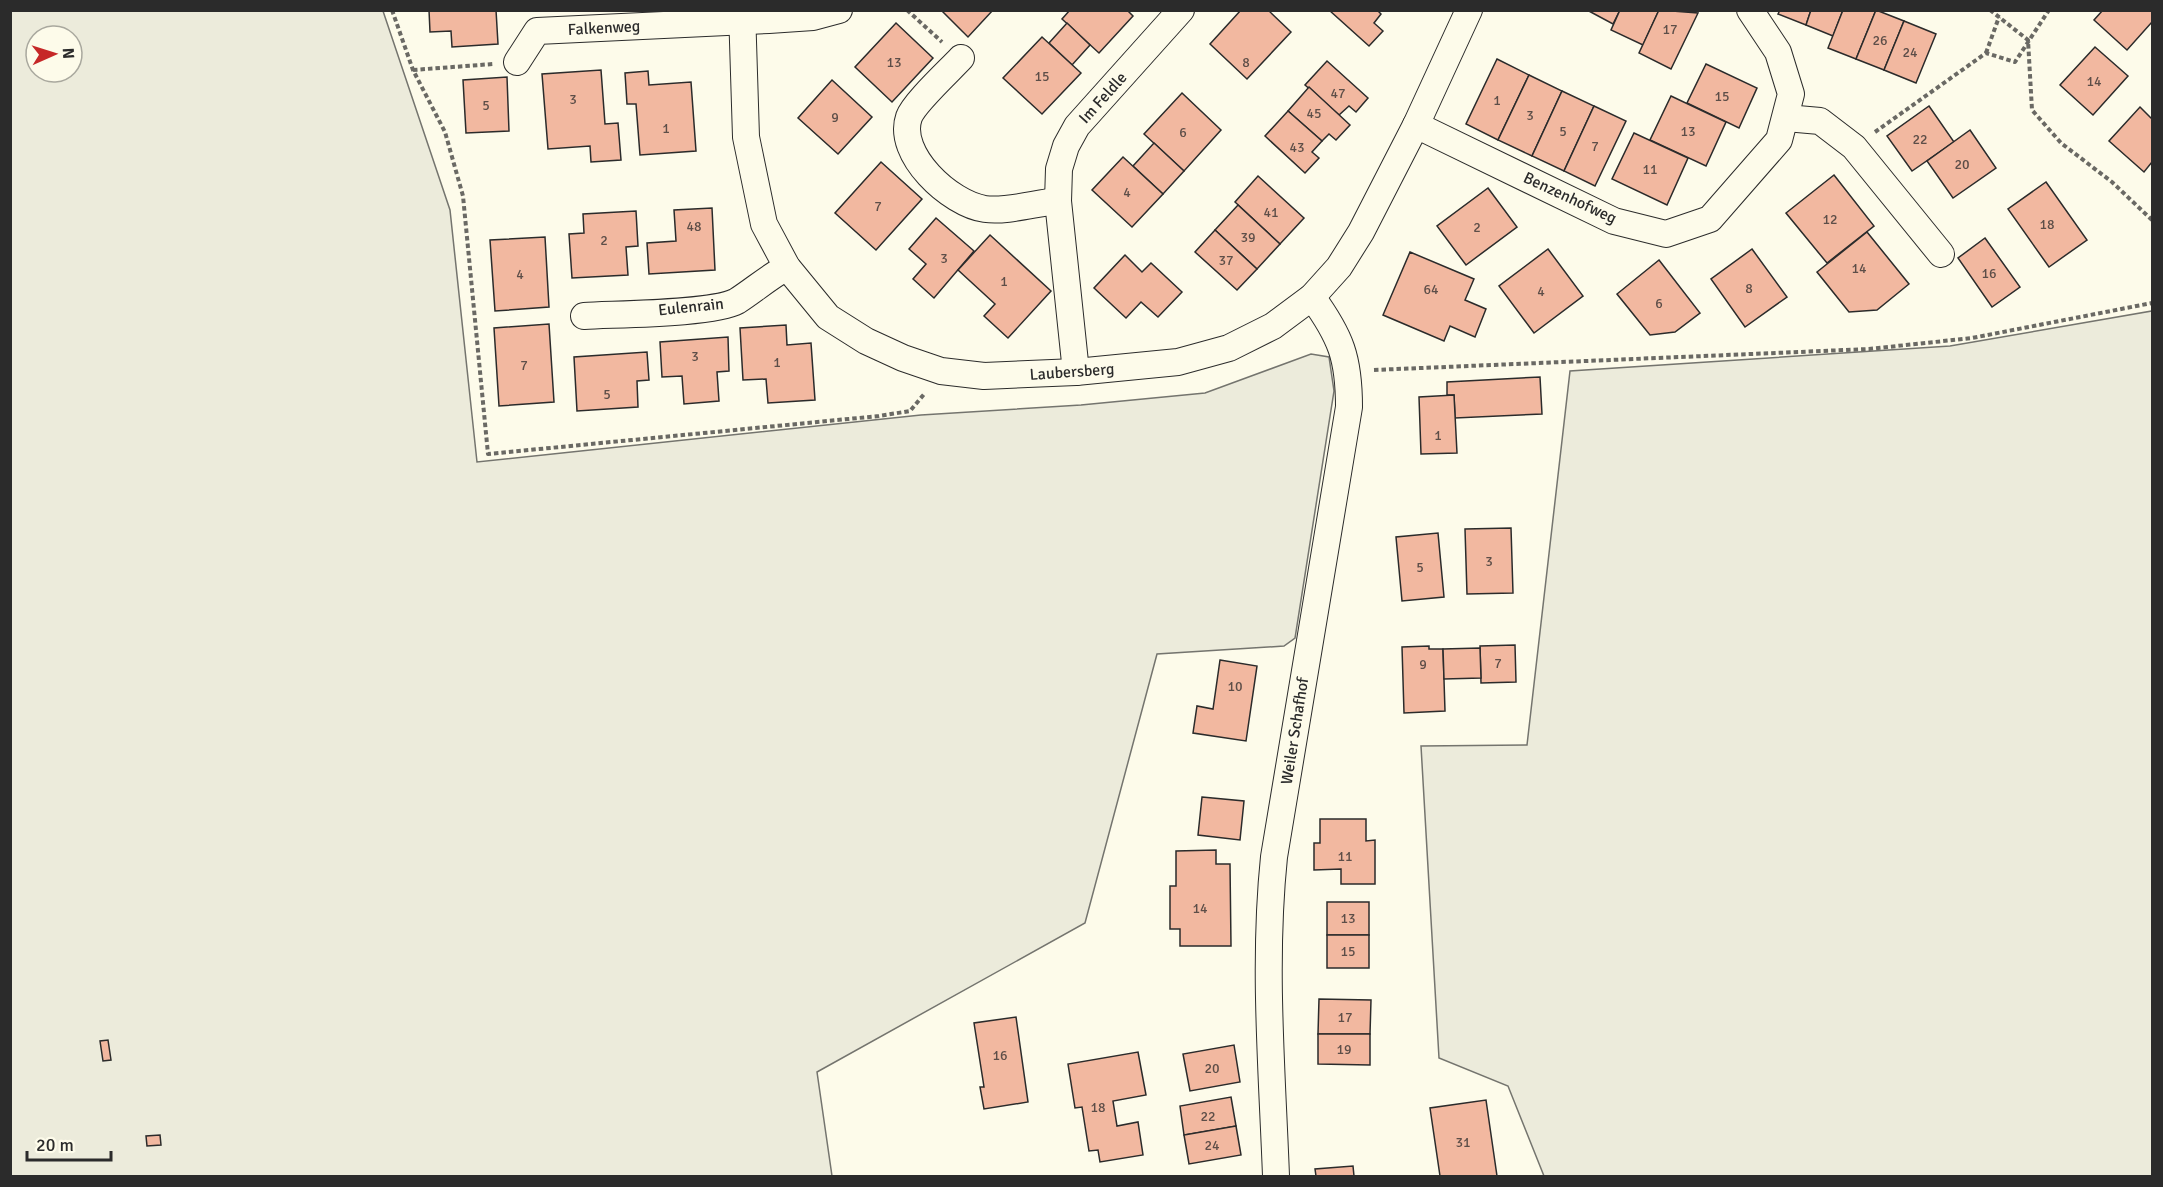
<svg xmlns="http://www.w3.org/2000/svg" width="2163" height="1187" font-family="Signika,sans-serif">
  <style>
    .green { fill: #ecebdb; stroke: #74746e; stroke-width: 1.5; fill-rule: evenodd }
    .building { fill: #f2b8a0; stroke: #2b2b2b; stroke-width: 1.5 }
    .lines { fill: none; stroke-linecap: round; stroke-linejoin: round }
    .street-casing { stroke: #2b2b2b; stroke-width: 28 }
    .path { stroke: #6a6964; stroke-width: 4; stroke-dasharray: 4.5 3; stroke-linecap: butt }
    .street { stroke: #fdfbea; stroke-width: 26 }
    .labels { text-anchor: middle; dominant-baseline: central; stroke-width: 4.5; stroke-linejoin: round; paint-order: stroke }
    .number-label { font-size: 14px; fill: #5d4e48 }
    .street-label { font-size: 16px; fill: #2b2b2b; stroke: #fdfbea }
  </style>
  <rect width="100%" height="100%" fill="#fdfbea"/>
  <!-- green -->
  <g class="green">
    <path d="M10,11H383L450,210L477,462L921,415L1081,405L1205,393L1311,354L1329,357L1334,391L1295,638L1284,646L1157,654L1085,923L817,1072L832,1176H11ZM36,36H72V72H36Z"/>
    <path d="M2152,311V1176H1544L1508,1086L1439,1058L1421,746L1527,745L1570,371L1950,346Z"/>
  </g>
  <!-- building -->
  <g class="building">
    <path d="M429,10H496L498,44L452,47L451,31L430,32Z"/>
    <path d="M941,10H993L968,37Z"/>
    <path d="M1070,10H1127L1133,16L1099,53L1062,19Z"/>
    <path d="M1241,10H1268L1291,32L1247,79L1210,44Z"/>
    <path d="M1329,10H1377L1381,14L1374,23L1383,31L1369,46Z"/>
    <path d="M1587,10H1620L1613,24Z"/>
    <path d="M1620,10H1659L1643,45L1611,30Z"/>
    <path d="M1659,10L1698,13L1671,69L1639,53Z"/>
    <path d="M1780,10H1811L1806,25L1778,14Z"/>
    <path d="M1811,10H1843L1833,36L1806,25Z"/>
    <path d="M1843,10H1876L1856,59L1828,48Z"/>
    <path d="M1876,10L1904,21L1884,70L1856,59Z"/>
    <path d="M2103,10H2152V22L2127,50L2094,20Z"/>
    <path d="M1904,21L1936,34L1916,83L1884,70Z"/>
    <path d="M896,23L933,58L892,102L855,67Z"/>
    <path d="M1067,23L1090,45L1072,65L1049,43Z"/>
    <path d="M1042,37L1081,73L1042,114L1003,78Z"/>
    <path d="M2095,47L2128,76L2093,115L2060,85Z"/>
    <path d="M1497,59L1529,75L1498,140L1466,124Z"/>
    <path d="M1327,61L1368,98L1356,112L1349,106L1339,115L1305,85Z"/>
    <path d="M1706,64L1757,88L1739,128L1687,103Z"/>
    <path d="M601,70L605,124L618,123L621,160L591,162L590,146L548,149L542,74Z"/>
    <path d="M648,71L649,85L691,82L696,151L640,155L636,104H627L625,73Z"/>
    <path d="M1529,75L1562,91L1532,156L1498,140Z"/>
    <path d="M507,77L509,131L466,133L463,80Z"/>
    <path d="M832,80L872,117L838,154L798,118Z"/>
    <path d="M1309,87L1350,125L1336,140L1329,134L1322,141L1288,111Z"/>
    <path d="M1562,91L1594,106L1564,171L1532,156Z"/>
    <path d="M1182,93L1221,130L1184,171L1144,134Z"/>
    <path d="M1671,96L1726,122L1706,166L1650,140Z"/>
    <path d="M1594,106L1626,121L1595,186L1564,171Z"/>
    <path d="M1929,106L1954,142L1912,171L1887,136Z"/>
    <path d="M2140,107L2152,119V162L2144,172L2109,141Z"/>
    <path d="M1288,111L1322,141L1312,152L1319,158L1305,173L1265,136Z"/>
    <path d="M1970,130L1996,168L1953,198L1927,161Z"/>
    <path d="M1634,133L1688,158L1667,205L1612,179Z"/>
    <path d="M1154,143L1184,171L1163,194L1133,166Z"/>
    <path d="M1123,157L1163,194L1132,227L1092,190Z"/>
    <path d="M881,162L922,199L876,250L835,213Z"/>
    <path d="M1834,175L1874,226L1827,263L1786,213Z"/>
    <path d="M1258,176L1304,218L1280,244L1235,202Z"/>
    <path d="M2046,182L2087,240L2049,267L2008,209Z"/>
    <path d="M1488,188L1517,227L1466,265L1437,226Z"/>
    <path d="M1238,205L1280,244L1257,269L1215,230Z"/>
    <path d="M712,208L715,270L649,274L647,243L676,241L674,210Z"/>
    <path d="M636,211L638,246L626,247L628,275L572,278L569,234L584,233L583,214Z"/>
    <path d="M936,218L974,251L934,298L913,279L926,264L909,249Z"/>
    <path d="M1215,230L1257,269L1237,290L1195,252Z"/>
    <path d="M1867,232L1909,284L1877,310L1849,312L1817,272Z"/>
    <path d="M990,235L1051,291L1008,338L984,316L995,304L958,270Z"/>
    <path d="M545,237L549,307L495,311L490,240Z"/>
    <path d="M1985,238L2020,287L1992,307L1958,258Z"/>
    <path d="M1548,249L1583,296L1534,333L1499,286Z"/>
    <path d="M1752,249L1787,297L1745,327L1711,279Z"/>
    <path d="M1410,252L1474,279L1465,300L1486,309L1475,337L1450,326L1444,341L1383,315Z"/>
    <path d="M1125,255L1142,272L1151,263L1182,292L1158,317L1141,302L1126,318L1094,288Z"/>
    <path d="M1659,260L1700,313L1675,332L1650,335L1617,294Z"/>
    <path d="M549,324L554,402L499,406L494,328Z"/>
    <path d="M786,325L787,345L811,343L815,400L768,403L766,379L743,380L740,328Z"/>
    <path d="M728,337L729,371L717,372L719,401L684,404L682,376L662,377L660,342Z"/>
    <path d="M647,352L649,380L637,381L638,407L577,411L574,357Z"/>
    <path d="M1540,377L1542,414L1455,418L1454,395H1447V382Z"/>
    <path d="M1454,395L1457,453L1421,454L1419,397Z"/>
    <path d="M1511,528L1513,593L1467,594L1465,529Z"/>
    <path d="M1438,533L1444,597L1402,601L1396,537Z"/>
    <path d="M1515,645L1516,682L1481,683L1480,646Z"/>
    <path d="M1429,646V649H1443L1445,711L1404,713L1402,647Z"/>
    <path d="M1480,648L1481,678L1444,679L1443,649Z"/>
    <path d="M1220,660L1257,666L1246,741L1193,733L1197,706L1213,709Z"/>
    <path d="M1202,797L1244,801L1240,840L1198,835Z"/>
    <path d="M1320,819H1366V841L1375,840V884H1341V869L1314,870V843H1320Z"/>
    <path d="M1216,850V864H1230L1231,946H1180V929H1170V886H1176V851Z"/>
    <rect x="1327" y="902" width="42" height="33"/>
    <rect x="1327" y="935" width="42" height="33"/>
    <path d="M1319,999L1371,1000L1370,1034H1318Z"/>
    <path d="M1016,1017L1028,1102L984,1109L980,1087H984L974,1023Z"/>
    <path d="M1318,1034H1370V1065L1318,1064Z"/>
    <path d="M108,1040L111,1060L103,1061L100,1041Z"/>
    <path d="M1234,1045L1240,1082L1190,1091L1183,1054Z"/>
    <path d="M1138,1052L1146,1095L1113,1101L1117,1126L1138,1122L1143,1155L1100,1162L1098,1150L1089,1151L1082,1107L1075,1108L1068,1064Z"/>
    <path d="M1231,1097L1236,1126L1184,1135L1180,1106Z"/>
    <path d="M1486,1100L1497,1176H1440L1430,1108Z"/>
    <path d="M1236,1126L1241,1155L1189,1164L1184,1135Z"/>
    <path d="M160,1135L161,1145L147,1146L146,1136Z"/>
    <path d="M1353,1166L1354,1176H1316L1315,1169Z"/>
  </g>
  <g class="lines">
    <!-- street casing -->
    <g class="street-casing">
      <g id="street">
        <path d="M742,10L746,137L764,224L787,267L828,317L866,341L903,358L941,371L984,376L1076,372L1178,362L1229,348L1273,326L1312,297L1339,267L1361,232L1416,125L1469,10"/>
        <path d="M961,58C949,71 914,103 909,117C896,154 950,204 985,209C1007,212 1036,203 1058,201"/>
        <path d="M517,62L537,31L769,20L813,17L839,10"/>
        <path d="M1786,118L1820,121L1854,147L1941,254"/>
        <path d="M1416,125L1614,221L1666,234L1710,219L1779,140L1791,94L1778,52L1750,10"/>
        <path d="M584,316C615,314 714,314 737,301C754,290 769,277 787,267"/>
        <path d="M1076,372L1058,201L1059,169L1066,146L1077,126L1181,10"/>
        <path d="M1276,1176C1272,1070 1263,963 1274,857L1349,407C1349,358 1341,337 1312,297"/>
      </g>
    </g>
    <!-- path -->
    <g class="path">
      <path d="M392,10L413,70L445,132L463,196L488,454L879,416L910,411L925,393"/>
      <path d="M907,10L942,42"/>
      <path d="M1990,10L2028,40L2032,110L2061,143L2112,182L2152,220"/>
      <path d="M1986,53L1999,17"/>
      <path d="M413,70L493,64"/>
      <path d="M1875,132L1986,53L2015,62L2049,10"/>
      <path d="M1374,370L1869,349L1972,338L2152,303"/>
    </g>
    <!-- street -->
    <use href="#street" class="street"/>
  </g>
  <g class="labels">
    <!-- number labels -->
    <g class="number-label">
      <text x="1670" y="29">17</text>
      <text x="1880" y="40">26</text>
      <text x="1910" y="52">24</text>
      <text x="894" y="62">13</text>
      <text x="1246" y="62">8</text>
      <text x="1042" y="76">15</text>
      <text x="2094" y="81">14</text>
      <text x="1338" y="93">47</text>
      <text x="1722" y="96">15</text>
      <text x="573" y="99">3</text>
      <text x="1497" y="100">1</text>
      <text x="486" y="105">5</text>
      <text x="1314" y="113">45</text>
      <text x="1530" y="115">3</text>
      <text x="835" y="117">9</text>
      <text x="666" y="128">1</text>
      <text x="1563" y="131">5</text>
      <text x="1688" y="131">13</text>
      <text x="1183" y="132">6</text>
      <text x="1920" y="139">22</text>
      <text x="1595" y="146">7</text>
      <text x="1297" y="147">43</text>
      <text x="1962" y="164">20</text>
      <text x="1650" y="169">11</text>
      <text x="1127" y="192">4</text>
      <text x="878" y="206">7</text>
      <text x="1271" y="212">41</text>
      <text x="1830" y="219">12</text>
      <text x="2047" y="224">18</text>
      <text x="694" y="226">48</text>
      <text x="1477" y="227">2</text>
      <text x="1248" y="237">39</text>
      <text x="604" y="240">2</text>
      <text x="944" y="258">3</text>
      <text x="1226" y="260">37</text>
      <text x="1859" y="268">14</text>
      <text x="1989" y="273">16</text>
      <text x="520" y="274">4</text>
      <text x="1004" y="281">1</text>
      <text x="1749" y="288">8</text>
      <text x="1431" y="289">64</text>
      <text x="1541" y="291">4</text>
      <text x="1659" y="303">6</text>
      <text x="695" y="356">3</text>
      <text x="777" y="362">1</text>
      <text x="524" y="365">7</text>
      <text x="607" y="394">5</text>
      <text x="1438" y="435">1</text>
      <text x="1489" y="561">3</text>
      <text x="1420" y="567">5</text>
      <text x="1498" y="663">7</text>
      <text x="1423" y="664">9</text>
      <text x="1235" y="686">10</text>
      <text x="1345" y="856">11</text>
      <text x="1200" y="908">14</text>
      <text x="1348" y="918">13</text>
      <text x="1348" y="951">15</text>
      <text x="1345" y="1017">17</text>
      <text x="1344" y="1049">19</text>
      <text x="1000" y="1055">16</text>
      <text x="1212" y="1068">20</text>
      <text x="1098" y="1107">18</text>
      <text x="1208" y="1116">22</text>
      <text x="1463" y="1142">31</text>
      <text x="1212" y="1145">24</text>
    </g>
    <!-- street labels -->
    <g class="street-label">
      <text transform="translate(604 28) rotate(-3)">Falkenweg</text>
      <text transform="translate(1103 98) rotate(-48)">Im Feldle</text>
      <text transform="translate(1570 198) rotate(25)">Benzenhofweg</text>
      <text transform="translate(691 307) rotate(-6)">Eulenrain</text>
      <text transform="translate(1072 372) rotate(-4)">Laubersberg</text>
      <text transform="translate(1295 731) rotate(-81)">Weiler Schafhof</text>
    </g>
  </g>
  <!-- border -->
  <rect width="2163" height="1187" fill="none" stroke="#2b2b2b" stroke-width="24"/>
  <!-- north arrow -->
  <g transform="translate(54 54) rotate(87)"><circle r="28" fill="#fdfbea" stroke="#a9a89e" stroke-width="1.5"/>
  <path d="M0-4.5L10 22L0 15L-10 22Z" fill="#c62828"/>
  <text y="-9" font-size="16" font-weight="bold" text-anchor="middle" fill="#2b2b2b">N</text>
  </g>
  <!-- scale -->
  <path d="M27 1151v9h84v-9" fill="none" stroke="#2b2b2b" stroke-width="3"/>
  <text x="36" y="1151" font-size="18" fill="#2b2b2b" stroke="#fdfbea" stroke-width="4.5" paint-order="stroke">20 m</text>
</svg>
